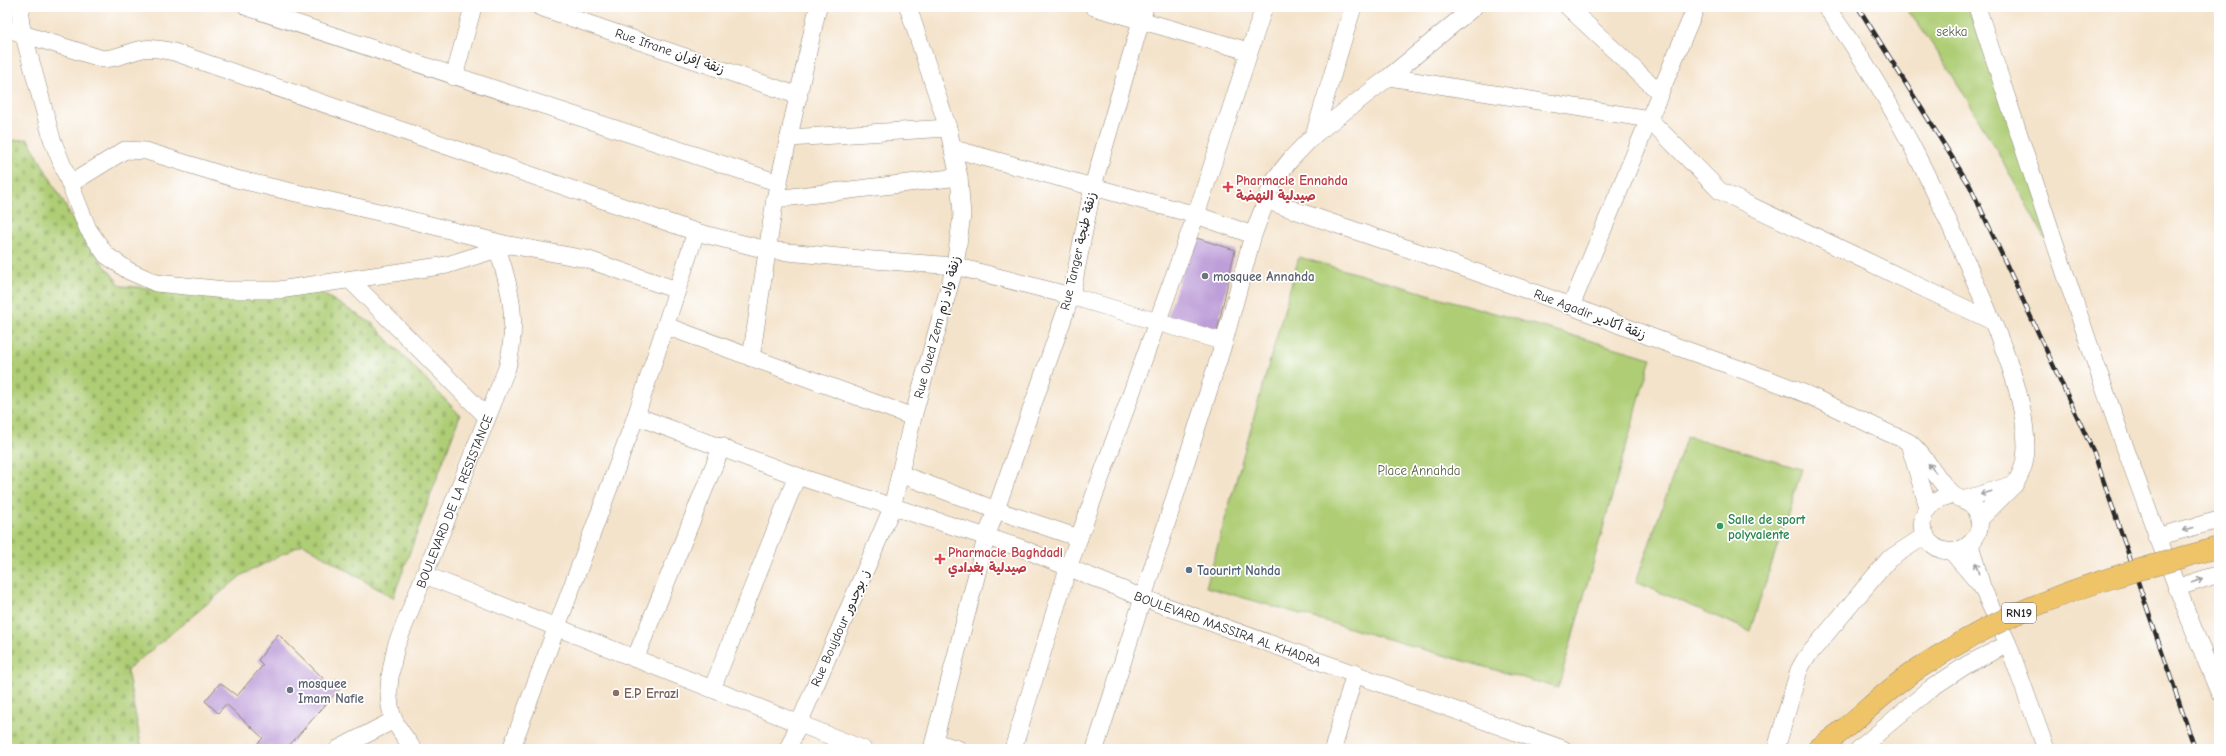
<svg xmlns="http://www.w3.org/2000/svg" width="2226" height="756" font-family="'Comic Neue','Playpen Sans Arabic',sans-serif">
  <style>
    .green { fill: #aecd75; stroke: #6c7c50 }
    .cemetery { fill: url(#cemetery-stones); stroke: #6c7c50 }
    .building { fill: #bd9ed8 }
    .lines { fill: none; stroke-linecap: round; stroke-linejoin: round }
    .minor-casing { stroke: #90877b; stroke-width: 18 }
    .major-casing { stroke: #90877b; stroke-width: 22 }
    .minor { stroke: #fff; stroke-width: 17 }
    .major { stroke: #efc469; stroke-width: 21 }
    .rail-casing { stroke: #2b2b2b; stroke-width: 4.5 }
    .rail { stroke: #fff; stroke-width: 3; stroke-dasharray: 9; stroke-linecap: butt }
    .major-bridge-casing { stroke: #90877b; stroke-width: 22; stroke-linecap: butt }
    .major-bridge { stroke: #efc469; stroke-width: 21 }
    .oneway { stroke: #a0a0a0 }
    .health-dot { fill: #e0444e; stroke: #fff; stroke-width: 1.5 }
    .worship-dot { fill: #6b7280; stroke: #fff; stroke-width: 1.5 }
    .leisure-dot { fill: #2e9e5b; stroke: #fff; stroke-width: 1.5 }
    .service-dot { fill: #5c6f8a; stroke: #fff; stroke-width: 1.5 }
    .education-dot { fill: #8d6e63; stroke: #fff; stroke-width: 1.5 }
    .labels { text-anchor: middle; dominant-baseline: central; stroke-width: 3.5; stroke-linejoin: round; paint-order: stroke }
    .shield { fill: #fff; stroke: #6b6b6b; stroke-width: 1 }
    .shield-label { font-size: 12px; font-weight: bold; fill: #2b2b2b }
    .park-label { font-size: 13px; fill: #525c41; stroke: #fff }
    .street-label { font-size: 13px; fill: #2b2b2b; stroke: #fff }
    .health-label { font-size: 13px; font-weight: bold; fill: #be3a42; stroke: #fff; text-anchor: start }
    .worship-label { font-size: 13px; font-weight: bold; fill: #5b616d; stroke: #fff; text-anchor: start }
    .leisure-label { font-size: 13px; font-weight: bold; fill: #27864d; stroke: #fff; text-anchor: start }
    .service-label { font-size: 13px; font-weight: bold; fill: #4e5e75; stroke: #fff; text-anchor: start }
    .education-label { font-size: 13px; font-weight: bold; fill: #785e54; stroke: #fff; text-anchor: start }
  </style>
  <defs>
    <pattern id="cemetery-stones" width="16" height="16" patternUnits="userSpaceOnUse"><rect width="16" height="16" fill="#aecd75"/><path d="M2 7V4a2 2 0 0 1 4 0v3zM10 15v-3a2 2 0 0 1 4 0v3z" fill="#96b065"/></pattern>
  </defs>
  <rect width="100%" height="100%" fill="#fff"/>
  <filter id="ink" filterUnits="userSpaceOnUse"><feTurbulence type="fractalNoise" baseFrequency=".025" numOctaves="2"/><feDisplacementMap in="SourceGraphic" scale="8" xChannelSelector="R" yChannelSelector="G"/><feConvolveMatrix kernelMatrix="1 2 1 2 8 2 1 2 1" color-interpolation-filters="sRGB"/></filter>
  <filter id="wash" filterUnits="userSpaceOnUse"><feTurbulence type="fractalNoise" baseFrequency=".012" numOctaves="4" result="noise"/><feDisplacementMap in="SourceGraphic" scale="16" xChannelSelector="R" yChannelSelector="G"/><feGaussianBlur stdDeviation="0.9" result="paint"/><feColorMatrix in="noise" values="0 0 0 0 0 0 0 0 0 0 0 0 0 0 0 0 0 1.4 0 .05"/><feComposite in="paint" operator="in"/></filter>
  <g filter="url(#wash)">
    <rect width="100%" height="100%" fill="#f4e3cb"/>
    <!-- green -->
    <g class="green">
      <path d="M1905,7H1968L2052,235L2045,238C2001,160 1960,78 1905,7Z"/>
      <path d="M1299,257L1651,358L1558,688L1206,587Z"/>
      <path d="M1687,436L1802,469L1750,631L1636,582Z"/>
    </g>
    <!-- cemetery -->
    <path class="cemetery" d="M28,139L84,239L121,286L214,292H320L373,324L460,415L393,598L303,544L242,575L127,670L142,749H7V141Z"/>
    <g id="blocks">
      <!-- building -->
      <g class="building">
        <path d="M1193,237L1235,250L1216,336L1166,321Z"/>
        <path d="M278,634L327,682L344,684L286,749H276L271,744L267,749H260L256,745L263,738L226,704L218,713L205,701L220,683L237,696L263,665L258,660Z"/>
      </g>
    </g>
  </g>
  <g filter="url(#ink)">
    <use href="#blocks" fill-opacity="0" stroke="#90877b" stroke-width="1"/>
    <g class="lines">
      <!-- minor casing -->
      <g class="minor-casing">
        <g id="minor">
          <path d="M22,7L20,15L21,25L52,139L88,229L106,255L129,271L156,283L225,290H279L447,265L510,245L586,259L677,290"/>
          <path d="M247,7L779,183"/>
          <path d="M540,7L799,96"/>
          <path d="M1094,7L1248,51"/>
          <path d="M1568,7L1660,93"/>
          <path d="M1826,7C1890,93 1935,188 1977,286C1999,336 2025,391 2026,447C2026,462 2022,472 2015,484"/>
          <path d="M1977,7C2053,237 2126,468 2219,692"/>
          <path d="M7,29L103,59C118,58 129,52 143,49C153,47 164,50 174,52L696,232L767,250L860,259L955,266L1071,296L1224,342"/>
          <path d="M454,77L473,7"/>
          <path d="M1389,77L1649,119L1720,191L1992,321"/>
          <path d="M1314,135L1353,7"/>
          <path d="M789,138L948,128"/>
          <path d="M954,149L1196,215L1253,235"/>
          <path d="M70,184L125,150L146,151L236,179L387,214L508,245"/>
          <path d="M775,199L959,177"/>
          <path d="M1265,200C1367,235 1470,269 1571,306C1603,318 1635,331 1667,343C1717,362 1769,377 1817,399C1839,410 1862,420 1884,431C1892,435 1903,438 1910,443C1927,457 1936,479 1952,494C1960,501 1971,499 1977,512C1989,539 1955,563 1933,545C1910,526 1927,498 1953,495"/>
          <path d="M350,280L486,416"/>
          <path d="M1571,306L1696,7"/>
          <path d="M666,326L913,417"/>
          <path d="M751,358L775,199L818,7"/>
          <path id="s1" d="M636,416L797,476L1021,548L1143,598L1563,749"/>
          <path d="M1910,447L1928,507"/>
          <path d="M900,474L996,510L1079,538"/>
          <path d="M1966,499L2015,484L1979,520"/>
          <path d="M2156,537L2219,520"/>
          <path d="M1952,552L1982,587L1970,544"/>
          <path d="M425,575L863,749"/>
          <path d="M1982,587L2008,644L2046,749"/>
          <path d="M2176,588L2219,574"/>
          <path d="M635,659L722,446"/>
          <path d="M712,689L797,476"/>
          <path d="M934,742L958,749"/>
          <path d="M338,749L394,720"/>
          <path id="s2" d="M413,749C407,740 399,730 394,720C384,696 391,670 396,646L507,368C518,324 512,291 497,248"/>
          <path d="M511,749L636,416L696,232"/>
          <path d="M788,749L892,508L913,417L955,266L962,215L959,177L948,128L908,7"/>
          <path d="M932,749L986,538L1071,296L1093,186L1145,7"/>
          <path d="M1013,749L1068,568L1196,215L1264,7"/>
          <path d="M1095,749L1224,342L1253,235L1274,180L1291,159L1314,135L1389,77L1474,7"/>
          <path d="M1333,749L1355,673"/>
          <path d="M1776,749L1799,670L1805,659L1889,559L1926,535"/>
          <path d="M1859,749L1930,689L1968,664L2008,644"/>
        </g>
      </g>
      <!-- major casing -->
      <g class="major-casing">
        <path id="major" d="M1818,749L1843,730"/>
      </g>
      <!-- minor -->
      <use href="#minor" class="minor"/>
      <!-- major -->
      <use href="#major" class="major"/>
      <!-- rail casing -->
      <g class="rail-casing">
        <path id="rail" d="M1858,7L1970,186L2094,453L2195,749"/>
      </g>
      <!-- rail -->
      <use href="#rail" class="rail"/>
      <!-- major-bridge casing -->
      <g class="major-bridge-casing">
        <path id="major-bridge" d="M1843,730C1868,709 1892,686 1919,668C1958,643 1999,620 2042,603C2099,579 2160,564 2219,547"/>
      </g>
      <!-- major-bridge -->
      <use href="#major-bridge" class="major-bridge"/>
    </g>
    <!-- one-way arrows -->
    <defs><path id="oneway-shaft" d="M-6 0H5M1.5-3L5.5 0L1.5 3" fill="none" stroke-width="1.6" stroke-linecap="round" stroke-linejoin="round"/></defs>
    <g class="oneway">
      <use href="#oneway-shaft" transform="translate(1932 468) rotate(-129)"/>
      <use href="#oneway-shaft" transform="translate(1986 493) rotate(163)"/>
      <use href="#oneway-shaft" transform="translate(2188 529) rotate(165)"/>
      <use href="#oneway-shaft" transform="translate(1977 568) rotate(-106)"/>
      <use href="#oneway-shaft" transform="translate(2197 581) rotate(-18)"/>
    </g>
  </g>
  <!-- markers -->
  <g class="health-dot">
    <path d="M1226 181h4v4h4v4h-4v4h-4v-4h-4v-4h4z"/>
    <path d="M938 553h4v4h4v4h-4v4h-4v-4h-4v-4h4z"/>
  </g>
  <g class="worship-dot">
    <circle cx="1205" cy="276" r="4"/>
    <circle cx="290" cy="690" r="4"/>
  </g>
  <circle class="leisure-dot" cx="1720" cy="526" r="4"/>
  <circle class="service-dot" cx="1189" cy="570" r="4"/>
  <circle class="education-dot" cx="616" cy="693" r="4"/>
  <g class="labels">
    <!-- shield labels -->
    <rect class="shield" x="2002" y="603" width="34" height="20" rx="3"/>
    <g class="shield-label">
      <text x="2019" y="613">RN19</text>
    </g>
    <!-- park labels -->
    <g class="park-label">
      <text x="1952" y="31">sekka</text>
      <text x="1419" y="470">Place Annahda</text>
    </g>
    <!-- street labels -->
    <g class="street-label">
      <text transform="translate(670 51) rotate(19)">Rue Ifrane زنقة إفران</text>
      <text transform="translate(1078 251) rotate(-77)">Rue Tanger زنقة طنجة</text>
      <text transform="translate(1590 314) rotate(21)">Rue Agadir زنقة أكادير</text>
      <text transform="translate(937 327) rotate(-75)">Rue Oued Zem زنقة واد زم</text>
      <text stroke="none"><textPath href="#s2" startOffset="266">BOULEVARD DE LA RESISTANCE</textPath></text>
      <text transform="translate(840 628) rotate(-66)">Rue Boujdour ز. بوجدور</text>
      <text stroke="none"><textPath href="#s1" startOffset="629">BOULEVARD MASSIRA AL KHADRA</textPath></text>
    </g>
    <!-- health labels -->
    <g class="health-label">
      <text x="1236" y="180">Pharmacie Ennahda<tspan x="1236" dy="15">صيدلية النهضة</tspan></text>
      <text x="948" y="552">Pharmacie Baghdadi<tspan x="948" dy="15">صيدلية بغدادي</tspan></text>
    </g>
    <!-- worship labels -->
    <g class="worship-label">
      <text x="1213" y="276">mosquee Annahda</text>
      <text x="298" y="683">mosquee<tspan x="298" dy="15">Imam Nafie</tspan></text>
    </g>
    <!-- leisure labels -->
    <g class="leisure-label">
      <text x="1728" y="519">Salle de sport<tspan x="1728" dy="15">polyvalente</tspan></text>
    </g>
    <!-- service labels -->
    <g class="service-label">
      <text x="1197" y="570">Taourirt Nahda</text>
    </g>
    <!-- education labels -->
    <g class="education-label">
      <text x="624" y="693">E.P Errazi</text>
    </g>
  </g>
  <!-- margin -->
  <rect width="2226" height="756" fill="none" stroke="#fff" stroke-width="24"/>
</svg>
